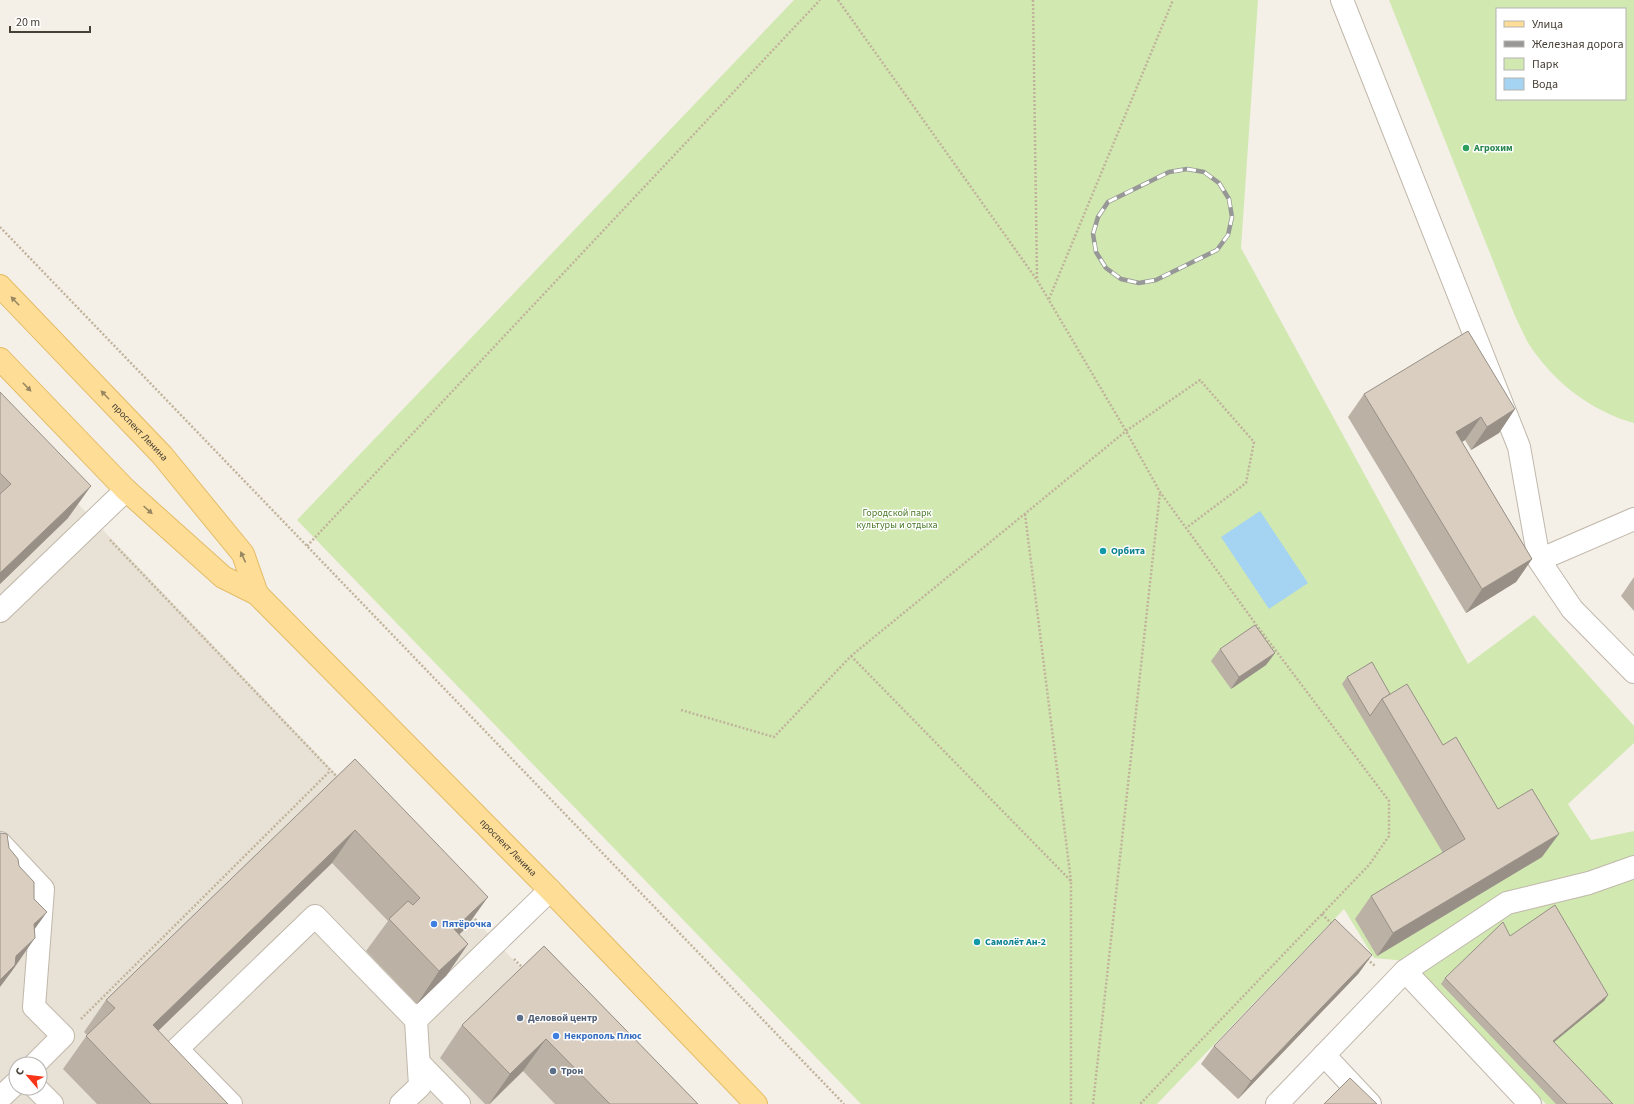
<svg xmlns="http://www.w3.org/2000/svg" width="1634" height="1104" font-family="'Source Sans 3',sans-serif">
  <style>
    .residential { fill: #e8e2d6; fill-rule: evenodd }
    .green { fill: #d1e8b1; fill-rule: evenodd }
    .water { fill: #a4d4f1 }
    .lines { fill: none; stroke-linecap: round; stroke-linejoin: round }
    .minor-casing { stroke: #c0b7aa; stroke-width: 24 }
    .major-casing { stroke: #e4bb66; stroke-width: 24 }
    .path { stroke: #c1b39b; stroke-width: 2.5; stroke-dasharray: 2 2; stroke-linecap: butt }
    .minor { stroke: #fff; stroke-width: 22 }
    .major { stroke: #fede97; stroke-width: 22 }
    .rail-casing { stroke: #979797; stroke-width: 4.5 }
    .rail { stroke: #fff; stroke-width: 3; stroke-dasharray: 9; stroke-linecap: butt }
    .wall { fill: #bbb1a5 }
    .shaded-wall { fill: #989086 }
    .building { fill: #d9cec0; stroke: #989086 }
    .oneway { fill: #998762 }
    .leisure-dot { fill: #2e9e5b; stroke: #fff; stroke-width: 1.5 }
    .culture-dot { fill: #0f9aa8; stroke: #fff; stroke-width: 1.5 }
    .shop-dot { fill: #3f7fe0; stroke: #fff; stroke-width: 1.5 }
    .service-dot { fill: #5c6f8a; stroke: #fff; stroke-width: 1.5 }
    .labels { text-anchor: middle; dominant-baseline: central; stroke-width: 3; stroke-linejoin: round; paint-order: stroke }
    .leisure-label { font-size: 10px; font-weight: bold; fill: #27864d; stroke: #fff; text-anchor: start }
    .street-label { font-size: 10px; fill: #474036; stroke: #fff }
    .park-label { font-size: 10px; fill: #4a7a29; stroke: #fff }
    .culture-label { font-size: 10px; font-weight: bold; fill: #0d838f; stroke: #fff; text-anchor: start }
    .shop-label { font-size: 10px; font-weight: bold; fill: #366cbe; stroke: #fff; text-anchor: start }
    .service-label { font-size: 10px; font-weight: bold; fill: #4e5e75; stroke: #fff; text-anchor: start }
  </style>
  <rect width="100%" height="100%" fill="#f4f0e8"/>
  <!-- residential -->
  <path class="residential" d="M0,422L651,1104H0ZM16,1064H40V1088H16Z"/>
  <!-- green -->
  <g class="green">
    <path d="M794,0H1258L1241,248L1468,664L1534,615L1634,726V743L1568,804L1591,840L1634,831V1104H1546L1407,961L1374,958L1344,909L1157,1104H861L297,520Z"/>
    <path d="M1389,0H1634V423C1590,411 1551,380 1527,341C1523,333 1519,324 1515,316ZM1497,9H1625V99H1497Z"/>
  </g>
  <!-- water -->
  <path class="water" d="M1260,511L1308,583L1269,609L1221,537Z"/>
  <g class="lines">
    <!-- minor casing -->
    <g class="minor-casing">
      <g id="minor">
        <path d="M1342,0L1519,447L1539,560L1572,609L1634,672"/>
        <path d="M1539,560L1634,519"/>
        <path d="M0,611L126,490"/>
        <path d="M0,843L43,889L34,1007L63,1036L35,1064"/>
        <path d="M1405,971L1530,1104"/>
        <path d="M416,1020L550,890"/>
        <path d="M1324,1055L1370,1104"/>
        <path d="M419,1063L459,1104"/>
        <path d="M36,1088L52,1104"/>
        <path d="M0,1098L16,1083"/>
        <path d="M231,1104L177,1049L315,916L416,1020L420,1086L401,1104"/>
        <path d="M1277,1104L1405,971L1507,903L1589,883L1634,867"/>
      </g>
    </g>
    <!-- major casing -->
    <g class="major-casing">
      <g id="major">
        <path id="s1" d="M0,286L162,455L243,554L257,594"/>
        <path id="s2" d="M0,359L126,490L223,577L257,594L550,890L756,1104"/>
      </g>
    </g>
    <!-- path -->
    <g class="path">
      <path d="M838,0L1037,280L1126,431L1160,492L1252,619L1389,801V836L1369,865L1140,1104"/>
      <path d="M1033,0L1037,279"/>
      <path d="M0,227L844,1104"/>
      <path d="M1049,299L1173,0"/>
      <path d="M1025,514L1071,881"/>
      <path d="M110,540L339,779"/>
      <path d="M307,546L820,0"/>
      <path d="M851,656L1071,881V1104"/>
      <path d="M681,710L774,737L851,656L1126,431L1200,380L1254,442L1246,483L1186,528"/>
      <path d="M1322,914L1332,924"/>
      <path d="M472,916L480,924"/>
      <path d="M514,959L523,968"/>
      <path d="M1367,959L1375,966"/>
      <path d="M81,1019L330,771"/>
      <path d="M1093,1104L1160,492"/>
    </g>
    <!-- minor -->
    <use href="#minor" class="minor"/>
    <!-- major -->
    <use href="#major" class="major"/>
    <!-- rail casing -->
    <g class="rail-casing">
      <path id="rail" d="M1187,169L1204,172L1219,183L1229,199L1232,217L1228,235L1217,250L1156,280L1139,283L1121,279L1106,268L1096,252L1093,234L1098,217L1108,202L1169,172Z"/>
    </g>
    <!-- rail -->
    <use href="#rail" class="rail"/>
  </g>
  <!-- wall -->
  <g class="wall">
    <path d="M0,392L68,518L0,584Z"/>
    <path d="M1364,394L1515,409L1499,433L1471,450L1465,440L1462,442L1532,559L1516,582L1466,613L1348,417Z"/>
    <path d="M1634,577V611L1621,596Z"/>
    <path d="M1220,649L1275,653L1266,665L1231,689L1211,661Z"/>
    <path d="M1347,677L1390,694L1443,745L1498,809L1542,857L1377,956L1355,919L1371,896L1443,853L1342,684Z"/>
    <path d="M355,759L465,929L459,934L468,944L446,976L417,1004L366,951L388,921L332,863L158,1031L228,1104H97L63,1069L87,1035L84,1032L106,1000Z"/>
    <path d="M1510,936L1608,995L1604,1001L1554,1042L1613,1104H1556L1441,984L1445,978Z"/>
    <path d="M544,946L698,1104H555L523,1071L490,1104H485L440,1058L462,1025Z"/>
    <path d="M1359,973L1238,1099L1201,1064L1214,1046Z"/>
  </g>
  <!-- shaded-wall -->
  <g class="shaded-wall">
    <path d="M1515,409L1499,433L1471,450L1487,427Z"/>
    <path d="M1481,417L1465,440L1440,456L1456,432Z"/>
    <path d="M91,486L68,518L0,584V573Z"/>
    <path d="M1532,559L1516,582L1466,613L1482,589Z"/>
    <path d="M1275,653L1266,665L1231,689L1239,677Z"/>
    <path d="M355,830L332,863L130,1058L153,1025Z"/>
    <path d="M1559,834L1542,857L1377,956L1393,933Z"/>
    <path d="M488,897L465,929L431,961L454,929Z"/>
    <path d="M47,912L24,944L34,924Z"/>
    <path d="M35,938L12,971L0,987V979L16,956Z"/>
    <path d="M468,944L446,976L417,1004L439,971Z"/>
    <path d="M1372,955L1359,973L1238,1099L1251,1081Z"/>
    <path d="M1608,995L1604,1001L1548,1047L1553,1041Z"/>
    <path d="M546,1039L523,1071L489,1104L510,1074Z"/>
  </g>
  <!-- building -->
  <g class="building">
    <path d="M1468,331L1515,409L1487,427L1481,417L1456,432L1532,559L1482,589L1364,394Z"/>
    <path d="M0,392L91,486L0,573V494L11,484L0,473Z"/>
    <path d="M1255,625L1275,653L1239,677L1220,649Z"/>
    <path d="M1372,662L1390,694L1382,699L1370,716L1347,677Z"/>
    <path d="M1407,684L1443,745L1456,737L1498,809L1532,789L1559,834L1393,933L1371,896L1465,839L1382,699Z"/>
    <path d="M355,759L488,897L454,929L468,944L439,971L389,919L408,901L413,905L420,898L355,830L153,1025L228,1104H151L86,1036L115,1008L106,1000Z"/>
    <path d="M0,833L7,834L9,848L18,859L19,866L34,882V899L47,912L34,924L35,938L16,956L15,965L0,980Z"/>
    <path d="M1555,905L1608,995L1553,1041L1613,1104H1567L1445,978L1503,922L1510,936Z"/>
    <path d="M1335,919L1372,955L1251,1081L1214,1046Z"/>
    <path d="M544,946L698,1104H610L546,1039L510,1074L462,1025Z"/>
    <path d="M1350,1078L1377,1104H1324Z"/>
  </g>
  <!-- one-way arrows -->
  <defs><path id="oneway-solid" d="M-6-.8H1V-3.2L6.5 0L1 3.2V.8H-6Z"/></defs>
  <g class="oneway">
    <use href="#oneway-solid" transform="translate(15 301) rotate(-134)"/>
    <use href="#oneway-solid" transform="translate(27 387) rotate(46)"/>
    <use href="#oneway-solid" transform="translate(105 395) rotate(-134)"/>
    <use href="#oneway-solid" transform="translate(148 510) rotate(42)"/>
    <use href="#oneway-solid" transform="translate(243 557) rotate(-115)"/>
  </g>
  <!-- markers -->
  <circle class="leisure-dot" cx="1466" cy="148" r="4"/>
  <g class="culture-dot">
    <circle cx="1103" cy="551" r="4"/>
    <circle cx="977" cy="942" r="4"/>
  </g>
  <g class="shop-dot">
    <circle cx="434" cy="924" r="4"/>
    <circle cx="556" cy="1036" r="4"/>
  </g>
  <g class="service-dot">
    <circle cx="520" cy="1018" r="4"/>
    <circle cx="553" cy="1071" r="4"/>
  </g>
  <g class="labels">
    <!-- leisure labels -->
    <g class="leisure-label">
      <text x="1474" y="148">Агрохим</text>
    </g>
    <!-- street labels -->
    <g class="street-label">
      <text stroke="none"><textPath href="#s1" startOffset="202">проспект Ленина</textPath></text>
      <text stroke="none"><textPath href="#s2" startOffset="707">проспект Ленина</textPath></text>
    </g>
    <!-- park labels -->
    <g class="park-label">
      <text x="897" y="513">Городской парк<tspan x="897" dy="12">культуры и отдыха</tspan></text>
    </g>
    <!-- culture labels -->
    <g class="culture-label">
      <text x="1111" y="551">Орбита</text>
      <text x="985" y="942">Самолёт Ан-2</text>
    </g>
    <!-- shop labels -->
    <g class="shop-label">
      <text x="442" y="924">Пятёрочка</text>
      <text x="564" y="1036">Некрополь Плюс</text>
    </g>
    <!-- service labels -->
    <g class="service-label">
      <text x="528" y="1018">Деловой центр</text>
      <text x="561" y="1071">Трон</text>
    </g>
  </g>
  <!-- legend -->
  <rect x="1496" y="8" width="130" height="92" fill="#ffffff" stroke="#b5b3af"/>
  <rect x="1504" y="21" width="20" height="6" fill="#fede97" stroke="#b5b3af"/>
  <text x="1532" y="28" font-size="12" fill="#474036">Улица</text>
  <rect x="1504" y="41" width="20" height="6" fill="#979797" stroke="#b5b3af"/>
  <text x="1532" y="48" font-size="12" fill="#474036">Железная дорога</text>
  <rect x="1504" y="58" width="20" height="12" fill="#d1e8b1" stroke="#b5b3af"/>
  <text x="1532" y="68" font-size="12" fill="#474036">Парк</text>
  <rect x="1504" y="78" width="20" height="12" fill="#a4d4f1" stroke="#b5b3af"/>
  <text x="1532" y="88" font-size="12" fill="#474036">Вода</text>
  <!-- north arrow -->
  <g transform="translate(28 1076) rotate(298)"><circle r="19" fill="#ffffff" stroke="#b5b3af"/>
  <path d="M0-3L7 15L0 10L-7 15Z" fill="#fa3418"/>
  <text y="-6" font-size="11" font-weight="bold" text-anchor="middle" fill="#474036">С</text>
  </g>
  <!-- scale -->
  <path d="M10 26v6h80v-6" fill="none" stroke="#474036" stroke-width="2"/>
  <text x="16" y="26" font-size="12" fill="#474036" stroke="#ffffff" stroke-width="3" paint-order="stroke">20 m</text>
</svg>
